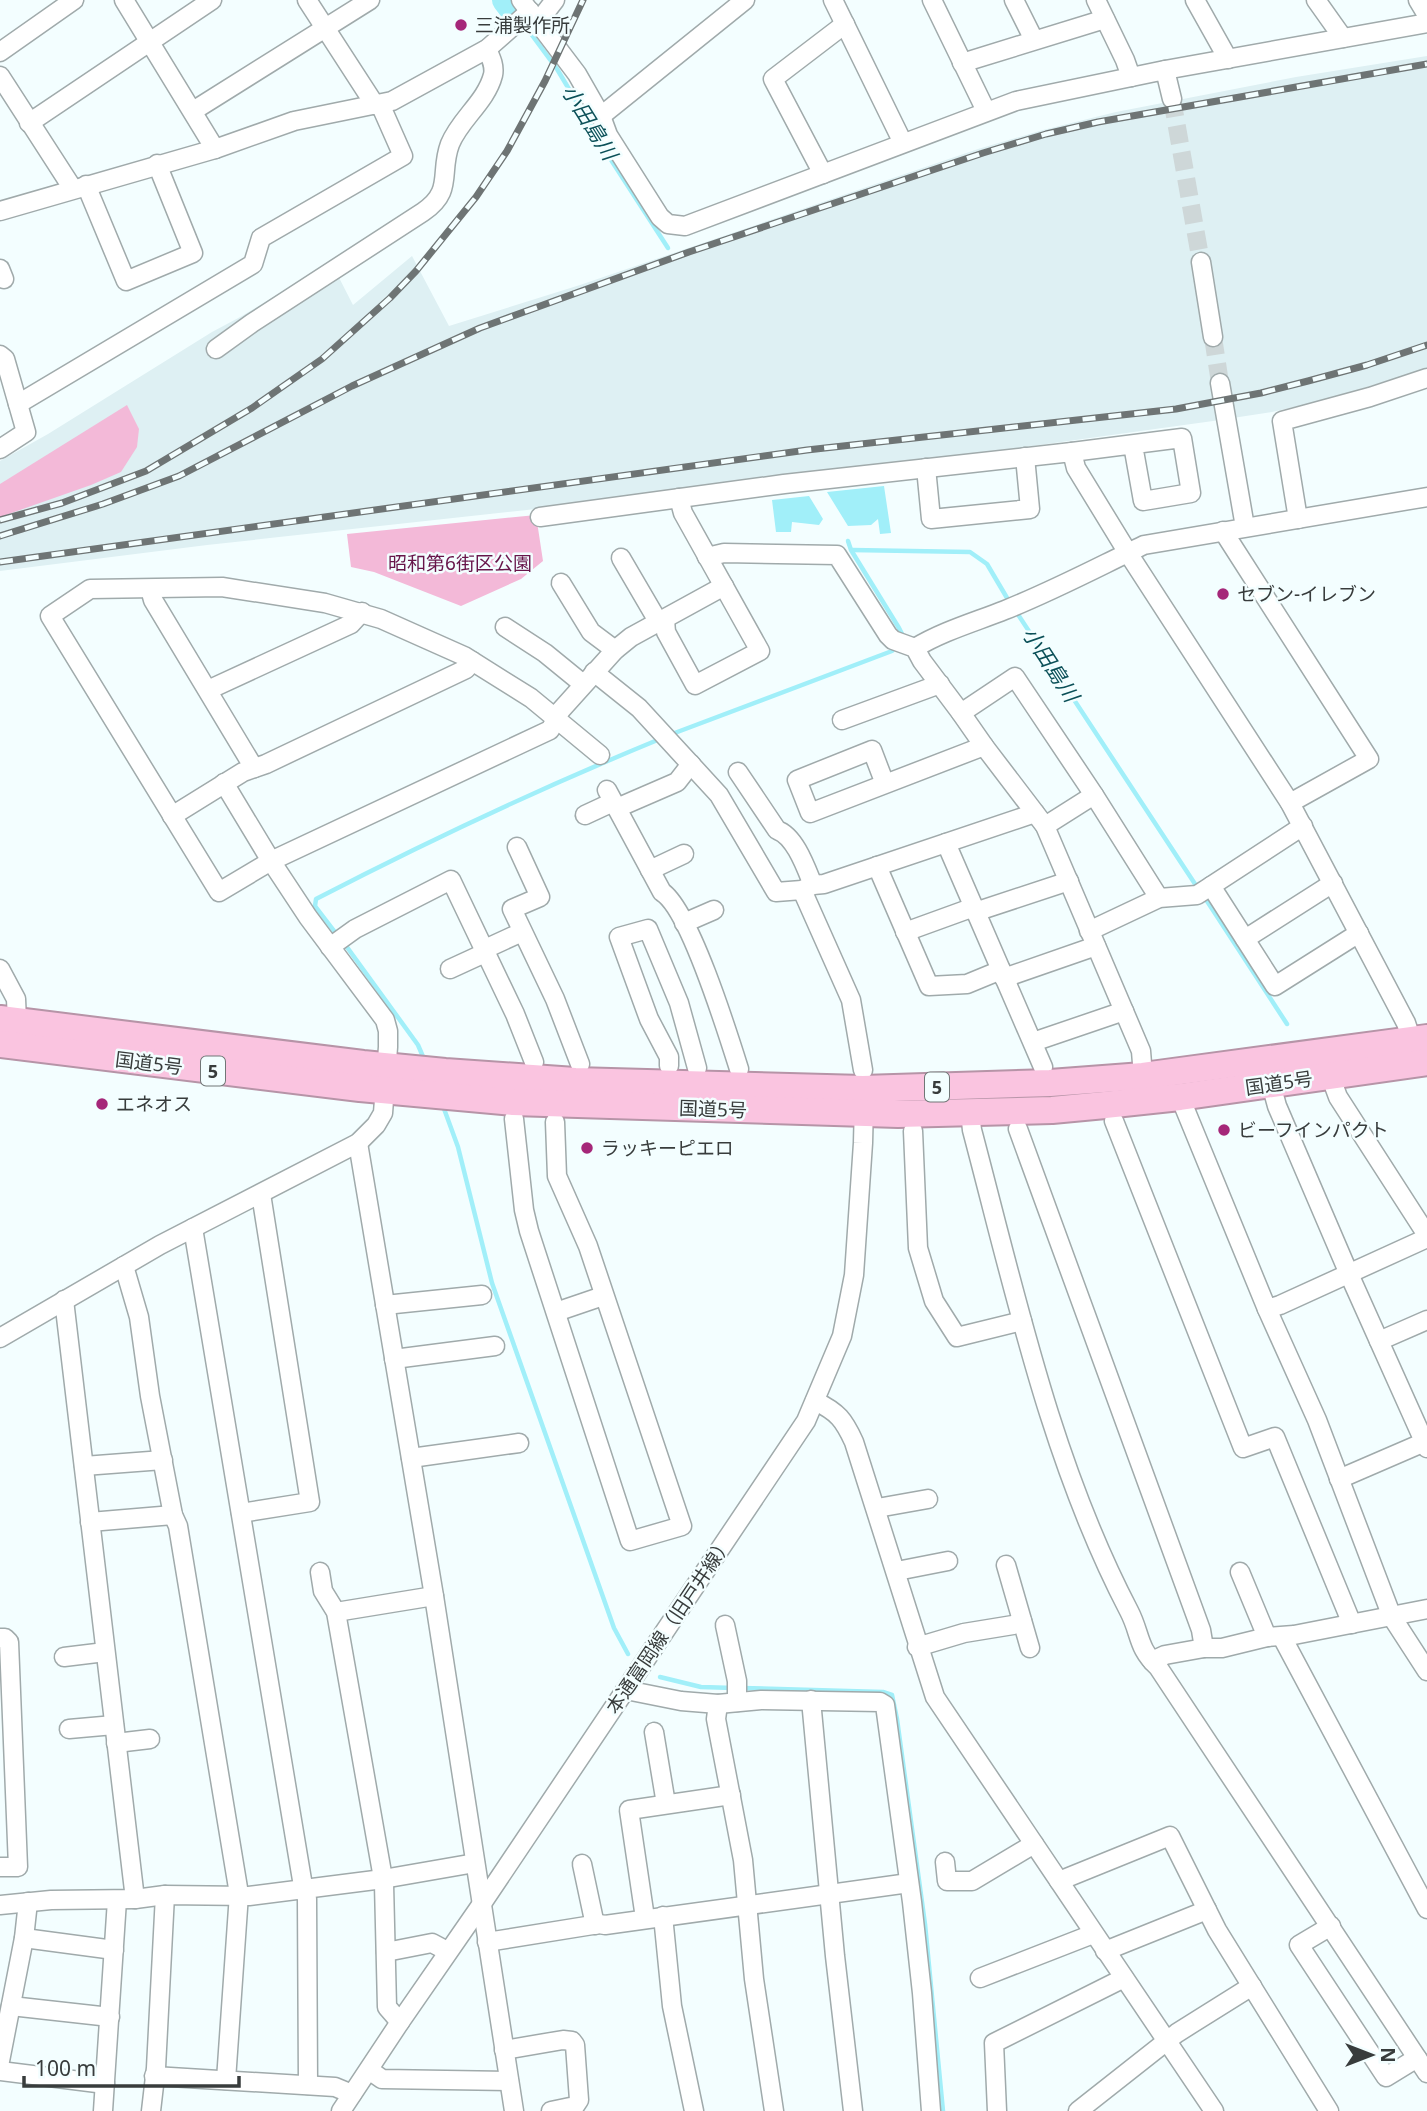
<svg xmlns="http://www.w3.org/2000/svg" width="1427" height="2111" font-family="'Noto Sans','Noto Sans JP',sans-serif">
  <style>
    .built { fill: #def0f3 }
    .green { fill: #f3b9d8 }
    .water { fill: #a1eff9 }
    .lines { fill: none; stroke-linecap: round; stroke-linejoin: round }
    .stream { stroke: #a1eff9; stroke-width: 4.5 }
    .river { stroke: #a1eff9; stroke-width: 26 }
    .minor-tunnel { stroke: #ced7d8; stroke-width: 18; stroke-dasharray: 18 9; stroke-linecap: butt }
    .minor-casing { stroke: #a0aaab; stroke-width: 21 }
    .highway-casing { stroke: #b694a7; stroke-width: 30 }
    .minor { stroke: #fff; stroke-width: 18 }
    .highway { stroke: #fac4e0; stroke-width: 26 }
    .rail-casing { stroke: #6e7474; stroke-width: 7 }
    .rail { stroke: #f3feff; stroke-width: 4.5; stroke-dasharray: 13; stroke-linecap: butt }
    .poi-dot { fill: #a52779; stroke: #f3feff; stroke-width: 2.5 }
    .labels { text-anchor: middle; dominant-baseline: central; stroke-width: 5; stroke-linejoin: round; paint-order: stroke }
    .shield { fill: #f3feff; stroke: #707676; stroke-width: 2 }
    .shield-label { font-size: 18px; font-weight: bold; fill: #383c3c }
    .poi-label { font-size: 19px; fill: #383c3c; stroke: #f3feff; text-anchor: start }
    .park-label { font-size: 19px; fill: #67154a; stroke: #f3feff }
    .street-label { font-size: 19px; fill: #383c3c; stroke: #f3feff }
    .water-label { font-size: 21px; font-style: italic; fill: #0b5058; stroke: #f3feff }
  </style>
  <rect width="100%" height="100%" fill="#f3feff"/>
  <!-- built -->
  <path class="built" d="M1427,56V368L1329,399L1272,412L1213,421L967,455L641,494L527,510L207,545L0,571V461L48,434L212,332L242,316L331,262L353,305L412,256L449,326L580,285L978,149L1043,130L1116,112L1296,77Z"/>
  <!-- green -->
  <g class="green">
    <path d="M127,405L139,429L137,447L121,472L91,485L0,517V484Z"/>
    <path d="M536,515L543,561L521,579L461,606L374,572L351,567L347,534Z"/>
  </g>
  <!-- water -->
  <g class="water">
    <path d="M884,486L891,533L880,534L878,519L871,525L848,526L827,492Z"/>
    <path d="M809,496L823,519L819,525L792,522L791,532H776L772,500Z"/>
  </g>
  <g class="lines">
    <!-- stream -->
    <g class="stream">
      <path d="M523,23L557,69L613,163L668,248"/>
      <path d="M848,541L851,550L899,628L902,634L901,637"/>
      <path d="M852,550L970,552L987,564L1010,603"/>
      <path d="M1015,610L1197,887"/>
      <path d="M672,734L892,651L896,645"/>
      <path d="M1205,898L1287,1024"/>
      <path d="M338,936L315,906L316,899C428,841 543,787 660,739"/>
      <path d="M344,943L418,1045L424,1059"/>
      <path d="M443,1106L458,1147L492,1283L614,1628L628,1654"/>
      <path d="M660,1677L701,1687L734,1688"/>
      <path d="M742,1688L883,1692L892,1695L897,1719L925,1924L943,2111"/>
    </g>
    <!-- river -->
    <path class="river" d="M505,0L515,13"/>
    <!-- minor-tunnel -->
    <g class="minor-tunnel">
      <path d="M1172,99L1201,262"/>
      <path d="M1213,337L1220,383"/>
    </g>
    <!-- minor casing -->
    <g class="minor-casing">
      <g id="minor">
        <path d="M124,0L215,149"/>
        <path d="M307,0L375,105"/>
        <path d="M521,0L577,74L601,116L608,135L660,217L668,224L685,226L1016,101L1165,70L1172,99"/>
        <path d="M833,0L903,143"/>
        <path d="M932,0L986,111"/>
        <path d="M1014,0L1034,40"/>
        <path d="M1096,0L1125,60L1131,77"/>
        <path d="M1195,0L1228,59"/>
        <path d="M1316,0L1343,38"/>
        <path d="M1418,0L1427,15"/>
        <path d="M538,22L555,0"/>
        <path d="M0,52L74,0"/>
        <path d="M962,63L1105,19"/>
        <path d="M1165,70L1427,23"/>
        <path d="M0,76L73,189"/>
        <path d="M193,111L370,0"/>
        <path d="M601,116L745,0"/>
        <path d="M29,123L212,0"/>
        <path d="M823,174L773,79L845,24"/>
        <path d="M86,185L126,281L193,253L157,164"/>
        <path d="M0,211L215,149L294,121L392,101L487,49L530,11"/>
        <path d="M1201,262L1213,337"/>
        <path d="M0,269L4,279"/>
        <path d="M216,349L252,323L423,212C454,191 439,173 450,144C460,119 486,102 493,75C495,66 491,58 487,49"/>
        <path d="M0,355L5,359L26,432L0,449"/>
        <path d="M1220,383L1245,527"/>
        <path d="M18,404L253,264L261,238L403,156L380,104"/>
        <path d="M1072,452L1182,438L1191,493L1143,501L1133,445"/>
        <path d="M926,468L931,519L1030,509L1025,457"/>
        <path d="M540,517L784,484L1072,452L1076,468L1128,553L1290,803L1406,1023L1415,1050"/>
        <path d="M1298,519L1282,421L1370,397L1427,378"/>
        <path d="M1223,531L1369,759L1290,803"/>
        <path d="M707,557L724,553L837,555L888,635L893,640L915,648L922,661L961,713L984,746L1045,826L1141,1051L1143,1076"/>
        <path d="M621,558L659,623"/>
        <path d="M561,583L591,632L615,650"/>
        <path d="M150,589L153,600L254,768"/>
        <path d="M665,620L666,632L695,685L760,651L683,513L679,498"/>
        <path d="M505,627L545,653L583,684"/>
        <path d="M915,648C943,631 975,622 1005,610C1053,591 1098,567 1144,545L1427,497"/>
        <path d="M594,672L639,708L719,795L776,892L802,890L813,885L824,884L1035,813"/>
        <path d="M208,690L351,624L362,612"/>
        <path d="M961,713L1015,677L1094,795L1159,898"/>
        <path d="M842,720L940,684"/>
        <path d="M600,755L531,698L464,656L381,619L325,603L222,587L90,589L50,616L219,892L271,861L550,730L561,710L615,650L631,637L724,586"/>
        <path d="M738,772L777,830C795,836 806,868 813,885"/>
        <path d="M885,784L872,750L797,780L810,813L984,746"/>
        <path d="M607,790L662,892C689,909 728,1034 739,1069"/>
        <path d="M617,808L677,782L691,764"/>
        <path d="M585,815L613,802"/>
        <path d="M172,816L243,772L266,764L466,669L472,661"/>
        <path d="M1045,826L1094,795"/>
        <path d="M1303,826L1211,886L1275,986L1359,933"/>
        <path d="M946,843L1043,1067"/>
        <path d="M517,847L540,897L512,909L555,999L580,1064"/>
        <path d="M877,866L929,986L967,984L1001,970"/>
        <path d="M650,870L684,854"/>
        <path d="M802,890L851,1000L863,1070"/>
        <path d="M975,912L1069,881"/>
        <path d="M684,923L714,910"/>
        <path d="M1089,931L1159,898L1197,895L1211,886"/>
        <path d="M905,932L974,907"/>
        <path d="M1245,939L1333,883"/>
        <path d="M330,947L355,929L451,880L515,1014L534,1062"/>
        <path d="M485,949L522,932"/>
        <path d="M0,969L16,999L17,1021"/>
        <path d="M450,969L487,952"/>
        <path d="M1004,978L1096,946"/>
        <path d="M1033,1042L1124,1011"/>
        <path d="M669,1066V1057L649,1019L619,937L648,929L679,1003L697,1068"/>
        <path d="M1327,1067L1338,1097L1427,1235"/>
        <path d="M1271,1084L1277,1106L1349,1274L1427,1448"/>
        <path d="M1180,1097L1267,1309L1317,1420L1392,1617L1427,1671"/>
        <path d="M970,1112L972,1130C1015,1292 1051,1462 1129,1611C1141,1634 1137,1648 1158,1667L1427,2073"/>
        <path d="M514,1119L524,1210L529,1231L630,1541L682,1526L588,1246L557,1176L555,1122"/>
        <path d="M1114,1121L1243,1448L1275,1437L1352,1624"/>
        <path d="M1018,1129L1201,1630L1204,1648"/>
        <path d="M913,1131L918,1248L934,1301L957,1337L1022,1321"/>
        <path d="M358,1143L434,1596L514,2111"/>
        <path d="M193,1228L302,1880L307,1899L308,2085"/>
        <path d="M124,1266L139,1317L150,1396L173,1515L178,1526L239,1894L226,2080"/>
        <path d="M64,1300L135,1899"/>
        <path d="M385,1305L482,1295"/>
        <path d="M1267,1309L1280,1305L1427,1238"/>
        <path d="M556,1312L603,1296"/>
        <path d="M0,1338L160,1245L358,1143L376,1125L383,1113L388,1047V1031L385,1020L308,917L271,861L224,783"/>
        <path d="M1379,1341L1427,1320"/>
        <path d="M394,1359L495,1346"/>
        <path d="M815,1401C838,1412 844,1420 854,1442L935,1697L1214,2111"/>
        <path d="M411,1458L519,1443"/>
        <path d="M84,1466L163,1460"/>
        <path d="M1339,1479L1427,1441"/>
        <path d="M883,1507L928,1499"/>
        <path d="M241,1513L310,1502L261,1194"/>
        <path d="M90,1522L173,1515"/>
        <path d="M1006,1565L1030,1648"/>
        <path d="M902,1570L948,1561"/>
        <path d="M320,1572L323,1591L336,1612L384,1884L387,2007L400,2022"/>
        <path d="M1240,1572L1267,1637"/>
        <path d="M336,1612L434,1596"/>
        <path d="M725,1625L737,1681V1702"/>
        <path d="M1282,1637L1427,1909"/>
        <path d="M0,1638H5L9,1642L18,1867H0"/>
        <path d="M917,1647L964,1633L1013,1625L1022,1621"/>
        <path d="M64,1657L105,1652"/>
        <path d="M1152,1661L1165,1655L1204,1648H1222L1267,1637L1294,1635L1427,1609"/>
        <path d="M626,1690L681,1701L718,1704L761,1700L880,1702L885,1705L912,1902L922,1993L931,2111"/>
        <path d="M811,1700L835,1956L853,2111"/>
        <path d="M718,1704L716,1719L743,1860L754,1979L774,2111"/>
        <path d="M69,1729L114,1725"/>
        <path d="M654,1732L666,1804"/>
        <path d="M116,1743L150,1739"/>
        <path d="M945,1862L947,1881H972L1034,1844"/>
        <path d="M582,1864L595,1925"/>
        <path d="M1059,1881L1170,1836L1217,1930L1329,2111"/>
        <path d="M0,1905L51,1900L135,1899L165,1895L249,1896L383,1879L475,1863"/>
        <path d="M663,1916L672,2006L694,2111"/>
        <path d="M645,1918L629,1810L731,1795"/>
        <path d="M1331,1926L1299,1945L1386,2077L1417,2058"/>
        <path d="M24,1938L114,1950"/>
        <path d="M487,1942L599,1924L605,1925L909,1883"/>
        <path d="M1105,1951L1207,1910"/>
        <path d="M386,1952L432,1943L447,1951"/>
        <path d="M980,1978L1093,1934"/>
        <path d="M11,2006L110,2017"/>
        <path d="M504,2050L563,2040L572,2041L575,2045L579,2100L575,2106L551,2111"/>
        <path d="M0,2061L24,1938L28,1902"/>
        <path d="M369,2070L382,2079L509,2081"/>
        <path d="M0,2071L105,2084"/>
        <path d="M154,2076L335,2087L352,2094"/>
        <path d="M103,2111L117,1900"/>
        <path d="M151,2111L156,2068L165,1895"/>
        <path d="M341,2111L400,2022L481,1905L806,1421L842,1336L854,1275L863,1143L864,1103"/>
        <path d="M997,2111L994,2043L1124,1978"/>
        <path d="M1078,2111L1177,2033L1252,1986"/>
      </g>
    </g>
    <!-- highway casing -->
    <g class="highway-casing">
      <g id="highway">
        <path d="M0,1019L363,1064L445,1072L575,1081L863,1089L1050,1083L1143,1076L1427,1038"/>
        <path d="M0,1044L360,1088L513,1102L898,1114L1052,1110L1105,1105L1180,1097L1427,1062"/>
      </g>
    </g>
    <!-- minor -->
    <use href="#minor" class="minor"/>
    <!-- highway -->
    <use href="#highway" class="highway"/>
    <!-- rail casing -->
    <g class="rail-casing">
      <g id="rail">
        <path d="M0,520L62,503L146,471L252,408L322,359L390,298L416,271L476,197L507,151L545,81L583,0"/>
        <path d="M0,536L103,504L179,476L352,386L480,328L689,252L983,153L1046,134L1098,122L1427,64"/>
        <path d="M0,562L807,450L1176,409L1261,393L1308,381L1367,365L1427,345"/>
      </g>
    </g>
    <!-- rail -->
    <use href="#rail" class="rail"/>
  </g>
  <!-- markers -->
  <g class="poi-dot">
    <circle cx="461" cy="25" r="7"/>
    <circle cx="1223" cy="594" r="7"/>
    <circle cx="102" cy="1104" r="7"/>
    <circle cx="1224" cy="1130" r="7"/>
    <circle cx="587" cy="1148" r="7"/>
  </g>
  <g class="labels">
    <!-- shield labels -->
    <g class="shield">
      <rect x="201" y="1056.5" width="24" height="29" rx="5"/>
      <rect x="925" y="1072.5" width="24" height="29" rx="5"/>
    </g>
    <g class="shield-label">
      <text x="213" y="1071">5</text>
      <text x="937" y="1087">5</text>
    </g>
    <!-- poi labels -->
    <g class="poi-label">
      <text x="475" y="25">三浦製作所</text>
      <text x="1237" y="594">セブン-イレブン</text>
      <text x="116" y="1104">エネオス</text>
      <text x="1238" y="1130">ビーフインパクト</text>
      <text x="601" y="1148">ラッキーピエロ</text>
    </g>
    <!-- park labels -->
    <g class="park-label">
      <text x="460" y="563">昭和第6街区公園</text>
    </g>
    <!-- street labels -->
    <g class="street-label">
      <text transform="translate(149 1063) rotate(7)">国道5号</text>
      <text transform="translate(1279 1083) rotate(-8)">国道5号</text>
      <text transform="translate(713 1109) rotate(2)">国道5号</text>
      <text transform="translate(669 1625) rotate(-56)">本通富岡線（旧戸井線）</text>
    </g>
    <!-- water labels -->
    <g class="water-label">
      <text transform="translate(590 122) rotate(58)">小田島川</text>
      <text transform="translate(1051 664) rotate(57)">小田島川</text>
    </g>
  </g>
  <!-- north arrow -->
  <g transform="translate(1371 2055) rotate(90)" stroke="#f3feff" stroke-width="5" paint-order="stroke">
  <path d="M0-5L12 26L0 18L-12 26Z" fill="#383c3c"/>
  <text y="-10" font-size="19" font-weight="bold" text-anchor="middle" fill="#383c3c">N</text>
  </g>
  <!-- scale -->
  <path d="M24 2076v10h215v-10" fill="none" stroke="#383c3c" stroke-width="3.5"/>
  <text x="35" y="2076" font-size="21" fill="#383c3c" stroke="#f3feff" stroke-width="5" paint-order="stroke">100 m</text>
</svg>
